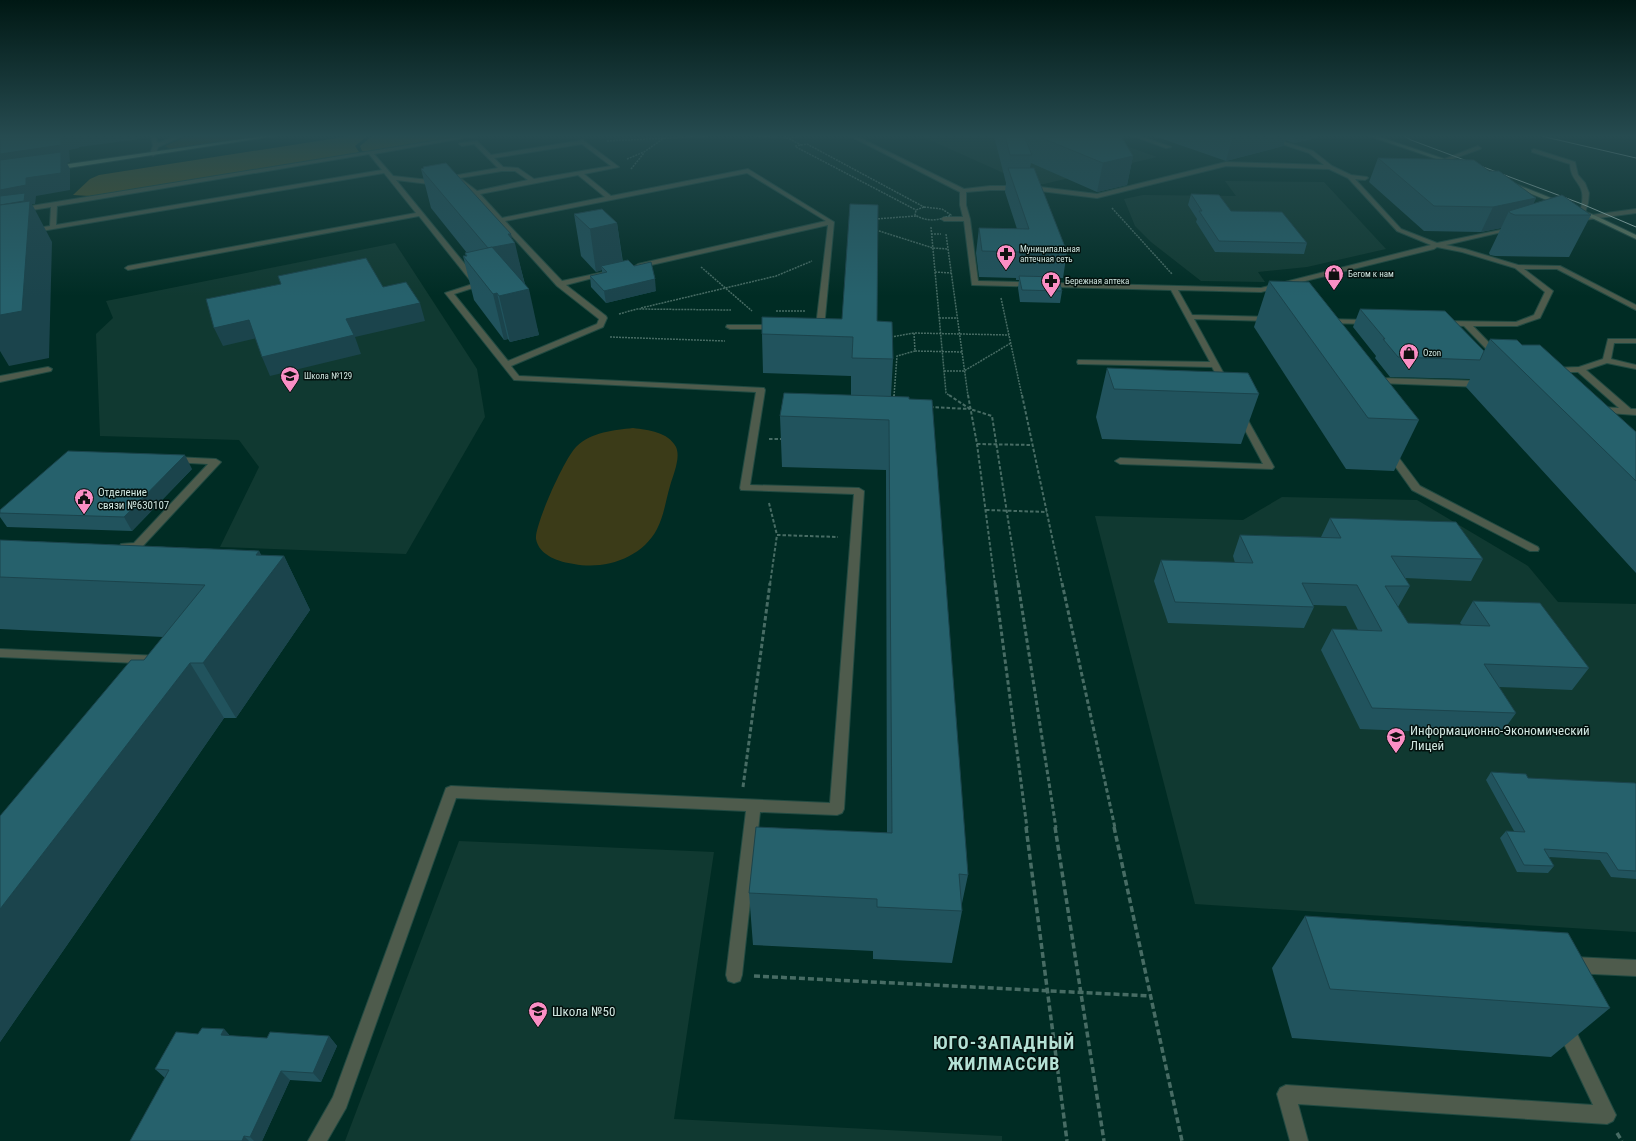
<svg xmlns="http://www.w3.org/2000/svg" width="1636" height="1141" font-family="'Roboto Condensed',sans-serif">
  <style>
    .built { fill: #103931 }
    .green { fill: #3b3b18 }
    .forest { fill: #545328 }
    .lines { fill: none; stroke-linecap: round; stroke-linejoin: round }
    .service-casing { stroke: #214a42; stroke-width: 2 }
    .secondary-casing { stroke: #214a42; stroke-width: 2 }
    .primary-casing { stroke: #214a42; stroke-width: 2 }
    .path-far3 { stroke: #476c64; stroke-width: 1.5; stroke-dasharray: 2 1; stroke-linecap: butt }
    .path-far2 { stroke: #476c64; stroke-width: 2; stroke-dasharray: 3.5 2; stroke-linecap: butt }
    .path-far1 { stroke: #476c64; stroke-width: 3; stroke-dasharray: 4.5 2.5; stroke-linecap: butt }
    .path { stroke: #476c64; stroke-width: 3.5; stroke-dasharray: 6 3; stroke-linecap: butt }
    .service { fill: #4e5b4c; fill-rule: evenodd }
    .secondary { fill: #647962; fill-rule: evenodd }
    .primary { fill: #759073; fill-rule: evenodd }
    .tram { stroke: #b6cfc9; stroke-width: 1 }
    .wall { fill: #21535d }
    .shaded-wall { fill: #1b444c }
    .building { fill: #26616c; stroke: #1b444c }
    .labels { text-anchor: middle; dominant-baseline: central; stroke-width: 3; stroke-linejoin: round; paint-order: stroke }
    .far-poi-label { font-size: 9px; fill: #d0e6e0; stroke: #03110e; text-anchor: start }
    .poi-label { font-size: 11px; fill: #d0e6e0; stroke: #03110e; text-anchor: start }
    .near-poi-label { font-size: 13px; fill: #d0e6e0; stroke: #03110e; text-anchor: start }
    .near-district-label { font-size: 18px; font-weight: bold; letter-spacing: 1px; fill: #b5e1d5; stroke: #03110e }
  </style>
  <rect width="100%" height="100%" fill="#002c24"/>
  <!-- built -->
  <g class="built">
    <path d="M921,136H1098L1157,157L1044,184L1030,185Z"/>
    <path d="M1225,181L1324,182L1386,249L1307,267L1258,272L1265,282L1201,281L1151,242L1135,226L1124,199L1143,195L1236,196Z"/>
    <path d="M395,243L477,369L485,417L406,554L220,547L259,467L239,440L100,436L96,334L113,318L106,301Z"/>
    <path d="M1282,497L1417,500L1528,566L1558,602L1636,604V932L1195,904L1095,516L1243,520Z"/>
    <path d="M459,841L714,852L674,1119L1002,1136V1141H345Z"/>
  </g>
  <!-- green -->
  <g class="green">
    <path d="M196,136H257L170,149L165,146L183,138Z"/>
    <path d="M633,428C649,430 668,432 676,447C681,458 673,475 670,486C666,499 664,516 657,529C642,558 605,570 574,564C560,562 539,556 536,539C534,526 566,455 577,446C592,432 614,430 633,428Z"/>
  </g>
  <!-- forest -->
  <g class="forest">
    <path d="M350,136H367L355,146L359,152L353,154L90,196L73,195L90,179L99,175Z"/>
    <path d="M372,136H463L370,151H362L360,146Z"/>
  </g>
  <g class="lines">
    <!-- service casing -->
    <g class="service-casing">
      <g id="service">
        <path d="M151,136H155L158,143L176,136H183L158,147L156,154L153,156L150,154L153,146Z"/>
        <path d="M464,136H475L374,154L393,176L429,180L498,168L474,144L462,146L459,144L460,143L477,141L491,155L583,140L619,167L584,174L611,196L748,169L834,222L824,328L823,330H815L811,328L816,326L828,225L638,268L635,266L638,264L826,221L747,173L505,221L562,281L604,272L608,274L566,285L606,316L607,318L603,327L511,366L519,376L764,388L765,390L750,485L859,488L864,491L844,809L842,813L837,815L760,812L742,975L740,981L734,983L728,981L726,975L746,811L456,798L346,1108L327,1141H308L333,1097L446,788L451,786L830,803L854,494L741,490L740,488L756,392L514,380L445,293L473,284L419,216L128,270L125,268L128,266L416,213L384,173L0,238V234L50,226L51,207L0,215V211ZM582,144L611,166L534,179L518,168L503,167L494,158ZM369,154L382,170L56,225L57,206ZM502,171H515L528,180L477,191L460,178ZM578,175L605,197L502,218L480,194ZM454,179L474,194L557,286L599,319L597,324L508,361L454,294L482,285L396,180L429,184Z"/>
        <path d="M850,136H856L964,189L990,186H1032L1097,194L1226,162L1324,165L1309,153L1258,136H1266L1313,151L1332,166L1351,175L1367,177L1368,178L1365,180L1355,179L1401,229L1437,243L1515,227V229L1446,245L1465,249L1518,265L1560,266L1636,305V310L1557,269H1524L1553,291L1540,318L1517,326H1473L1502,356L1498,358H1495L1464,326L1442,325L1438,323L1442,321L1516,322L1534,315L1545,292L1515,268L1462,252L1437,247L1434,249L1261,292L1178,290L1192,315L1271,317L1275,319L1271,321L1194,319L1230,385L1229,387H1223L1212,367L1081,364H1078L1077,362L1078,360L1210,362L1171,290L972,285L964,221H944L941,219L944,217H963L960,205V192ZM1226,166L1329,169L1348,178L1397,231L1431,245L1261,288L978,281L970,219L966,205V192L990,190H1032L1097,198Z"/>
        <path d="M1133,136H1140L1171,147L1166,148Z"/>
        <path d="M1478,146L1481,148L1480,149L1447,161L1442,160Z"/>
        <path d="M1534,149L1575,162L1578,175L1585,183L1589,193L1588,203L1585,213L1580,212C1589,181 1571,186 1570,164L1532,152V150Z"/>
        <path d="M1636,209V213L1584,220L1581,218L1584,216Z"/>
        <path d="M1323,319L1369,320L1373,322L1369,324L1326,323L1322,321Z"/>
        <path d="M727,325H776L780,327L776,329H730L726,327Z"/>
        <path d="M1608,339H1636V343H1614L1611,359L1636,365V369L1607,363L1586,370L1631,409H1636V415L1595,412L1594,410L1595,408L1598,407L1619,408L1578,372H1552L1548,370L1552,368L1579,367L1603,359Z"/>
        <path d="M48,367L52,369L51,371L0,382V376Z"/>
        <path d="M1375,373L1381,378L1482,381L1486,384L1482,387L1378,383L1375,382L1371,376Z"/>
        <path d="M1241,412L1245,415L1274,467L1272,469L1120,464L1115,461L1120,458L1263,464L1237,415Z"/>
        <path d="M1390,449L1393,450L1420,486L1538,547L1539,549L1538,551H1530L1412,490L1385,452Z"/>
        <path d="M174,457L216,459L221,462L141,548H121L120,546L121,544L134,543L208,464L171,462L169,460L171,458Z"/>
        <path d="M0,649L160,656L164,657L166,660L164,663L160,664L0,657Z"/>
        <path d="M1573,957L1636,960V976L1573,973L1567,971L1565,965L1567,959Z"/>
        <path d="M1565,1018L1571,1021L1613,1109L1616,1115L1613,1121L1607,1124L1298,1104L1308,1141H1290L1277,1094L1280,1088L1286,1085L1593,1105L1556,1027L1559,1021Z"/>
      </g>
    </g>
    <!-- secondary casing -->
    <g class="secondary-casing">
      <g id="secondary">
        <path d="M1369,136H1377L1462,165L1457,166Z"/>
        <path d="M1509,183H1513L1596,216L1636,235V239L1592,218L1509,185Z"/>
      </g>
    </g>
    <!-- primary casing -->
    <g class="primary-casing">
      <path id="primary" d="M263,136H275L55,170L52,168L55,166Z"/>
    </g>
    <!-- path-far3 -->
    <g class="path-far3">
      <path d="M753,136L789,138L799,136"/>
      <path d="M784,136L801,145"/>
      <path d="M607,141L710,136"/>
      <path d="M795,146L807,144L924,207"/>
      <path d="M796,147L916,210"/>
      <path d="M627,159L644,152L667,136"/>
      <path d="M631,169L644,153"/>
      <path d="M924,207L942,209L951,215C939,221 927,222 915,215L916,210Z"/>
      <path d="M1112,208L1172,274"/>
      <path d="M875,219L916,216"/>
      <path d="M931,227L946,393L950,396"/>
      <path d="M876,230L933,248L948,249"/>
      <path d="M931,234H941"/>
      <path d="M946,234L968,396"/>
      <path d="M701,267L752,311"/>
      <path d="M935,272L951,273"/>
      <path d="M1001,298L1022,396"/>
      <path d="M641,308L776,276L812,261"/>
      <path d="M776,311H805"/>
      <path d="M619,314L637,309L731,310"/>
      <path d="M939,318H957"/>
      <path d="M610,337L725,341"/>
      <path d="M891,337L914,333"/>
      <path d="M962,352L915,351L914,333L1009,335"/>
      <path d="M944,371H964L1011,343"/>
      <path d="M894,396L897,356L915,351"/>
    </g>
    <!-- path-far2 -->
    <g class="path-far2">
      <path d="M949,395L970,409L992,416L1018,584"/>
      <path d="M968,395L977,444L995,584"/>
      <path d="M1022,395L1062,584"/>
      <path d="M894,398V395"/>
      <path d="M930,407L969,409"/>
      <path d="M769,439H784"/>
      <path d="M977,444L1033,445"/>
      <path d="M769,503L777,535"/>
      <path d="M986,510L1047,512"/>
      <path d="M770,584L777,535L838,537"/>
    </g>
    <!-- path-far1 -->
    <g class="path-far1">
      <path d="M995,583L1027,828"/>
      <path d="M1018,583L1056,828"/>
      <path d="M1062,583L1115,828"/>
      <path d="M743,787L770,583"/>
    </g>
    <!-- path -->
    <g class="path">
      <path d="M1026,827L1067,1141"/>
      <path d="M1055,827L1104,1141"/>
      <path d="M1114,827L1182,1141"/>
      <path d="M754,976L1151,996"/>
      <path d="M1617,1133L1622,1141"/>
    </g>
    <!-- service -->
    <use href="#service" class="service"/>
    <!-- secondary -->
    <use href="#secondary" class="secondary"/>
    <!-- primary -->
    <use href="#primary" class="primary"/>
    <!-- tram -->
    <g class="tram">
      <path d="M1404,136L1411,140L1582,204L1636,227"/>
      <path d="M1541,136L1636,158"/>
    </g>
  </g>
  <!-- wall -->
  <g class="wall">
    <path d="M994,136H1121L1133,156L1127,185L1097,192L1031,163L1030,168L1067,252L1063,278H1059L1062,291L1060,303L1020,302L1018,288L1019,280H1016V278L979,277L976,253L979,228L1017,229L1005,192L1006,183Z"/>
    <path d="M1154,136H1317L1316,138L1294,143L1285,140L1283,146L1226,161Z"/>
    <path d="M1378,158L1489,171L1536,198L1533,204L1591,215L1569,257L1495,256L1490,255L1489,253L1501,228L1481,232L1424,231L1369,182Z"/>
    <path d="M423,167L513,240L539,335L510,342L508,339L504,340L474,300L463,256H466L465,253H467L431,208L421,169H423Z"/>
    <path d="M1191,194L1307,243L1304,254L1215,252L1196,222L1197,219L1188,205Z"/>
    <path d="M574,214L617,223L623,262L656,291L606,303L591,287L590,276L602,273V270L596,272L581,256Z"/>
    <path d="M1269,281L1419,420L1394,471L1346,469L1254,327Z"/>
    <path d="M1360,309L1484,351L1490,339L1522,345L1636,432V573L1466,387L1470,379L1390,377L1375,358L1376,356L1353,327Z"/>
    <path d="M877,321L893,359L891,396L968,875L961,908L962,911L952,963L873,959V951L753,945L749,893L887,833L886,470L782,467L780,416L851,395V376L763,373L762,334Z"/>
    <path d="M1107,368L1259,394L1241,444L1102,439L1096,417Z"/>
    <path d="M192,469L132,531L7,527L0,517V510Z"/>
    <path d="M1330,518L1483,559L1471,581L1405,578L1410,586L1398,607L1408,623L1462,625L1460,623L1473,601L1589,668L1572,690L1499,687L1516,713L1500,735L1360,729L1321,650L1332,629L1358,630L1346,606L1313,605L1314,607L1304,628L1168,623L1154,581L1161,560L1235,563L1233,556L1240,535L1321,537Z"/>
    <path d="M0,540L259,551L261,555L284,556L310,610L236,718H224L0,1042V816L144,660L163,637L0,629Z"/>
    <path d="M1491,772L1528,778L1636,784V879L1611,877L1600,860L1549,857L1554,866L1548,873L1517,872L1500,838L1506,831H1514L1486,780Z"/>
    <path d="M1305,916L1610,1008L1551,1057L1292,1038L1272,968Z"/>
    <path d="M224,1029L230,1036L267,1038L329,1036L337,1046L321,1082L290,1080L262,1141H130L165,1078L155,1069L198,1034Z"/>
  </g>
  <!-- shaded-wall -->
  <g class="shaded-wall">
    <path d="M61,136H139L140,139L79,147V148L69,150L70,162L67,163L70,169V190L36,196L35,204H32L52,242L49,358L9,366L0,351V154Z"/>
    <path d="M1233,136H1286L1283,146L1226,161Z"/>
    <path d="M1296,136H1317L1316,138L1294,143Z"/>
    <path d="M1133,156L1127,185L1097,192L1103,163Z"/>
    <path d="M1536,198L1528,215L1509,211L1501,228L1481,232L1493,207Z"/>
    <path d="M617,223L623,266H601L602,270L596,272L590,229Z"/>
    <path d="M508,234H511L513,243H515L525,286L488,248Z"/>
    <path d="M655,279L656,291L606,303L604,291Z"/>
    <path d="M529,289L539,335L510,342L499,296Z"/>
    <path d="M497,293L508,339L504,340L493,294Z"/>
    <path d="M420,303L425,321L355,337L361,354L270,376L262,357L346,319Z"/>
    <path d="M249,320L257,338L223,346L214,328Z"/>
    <path d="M185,455L192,469L132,531L124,517Z"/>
    <path d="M259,551L270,573L284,556L310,610L236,718L203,663L256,555Z"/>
    <path d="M190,663L224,718L0,1042V909Z"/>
    <path d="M224,1029L233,1039L221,1035Z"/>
    <path d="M329,1036L337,1046L321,1082L313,1073Z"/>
    <path d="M281,1071L290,1080L262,1141H254L250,1137Z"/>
    <path d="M244,1136L249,1141H242Z"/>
  </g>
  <!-- building -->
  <g class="building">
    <path d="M0,136H61V145L0,154Z"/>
    <path d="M1005,136H1024L1032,155H1010Z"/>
    <path d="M1037,136H1121L1133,156L1103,163Z"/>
    <path d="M61,152V173L26,178V185L0,190V160Z"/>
    <path d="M1378,158L1474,160L1489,171H1499L1536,198L1493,207L1434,206Z"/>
    <path d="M446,163L511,234H508L515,243L488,248L421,169L424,168L423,167Z"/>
    <path d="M1008,168H1034L1067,252H1058L1059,255L1020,254V252L982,251L979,228L1029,229Z"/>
    <path d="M25,193L24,201L0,205V196Z"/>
    <path d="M1191,194L1219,195L1231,211L1282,212L1307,243L1219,241L1199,211H1202Z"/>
    <path d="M1562,195L1591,215H1515L1510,213L1509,211Z"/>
    <path d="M30,201L22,311L0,315V205Z"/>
    <path d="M850,204L878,205L877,321L892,322L893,359L852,358L853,337L762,334V317L842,319Z"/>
    <path d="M602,209L617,223L590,229L574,214Z"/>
    <path d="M492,247L529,289L499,296L497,293L493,294L463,256H467L465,253Z"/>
    <path d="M366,258L383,287L406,282L420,303L346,319L354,335L262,357L249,320L214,328L206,299L281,284L278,276Z"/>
    <path d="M628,260L634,266L651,262L655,279L604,291L590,276L607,272L601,266Z"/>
    <path d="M1019,276L1058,277L1062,291L1022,290Z"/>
    <path d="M1269,281L1309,282L1419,420L1368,418Z"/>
    <path d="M1360,309L1445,311L1484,351L1480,360L1398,357L1383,339H1385Z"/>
    <path d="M1490,339L1517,340L1522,345H1540L1636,432V481Z"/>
    <path d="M1107,368L1248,373L1259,394L1114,389Z"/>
    <path d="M784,393L909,397V399L932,400L968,875L959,874L962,911L877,907V899L749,893L756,827L892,833L889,420L780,416Z"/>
    <path d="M68,451L185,455L124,517L0,513V510Z"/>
    <path d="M1330,518L1456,522L1483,559L1391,556L1410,586H1385L1408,623L1490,626L1473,601L1540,603L1589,668L1484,664L1516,713L1372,708L1332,629L1382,631L1357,585L1302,583L1314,607L1175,602L1161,560L1253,563L1240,535L1341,538Z"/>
    <path d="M0,540L259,551L256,555L284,556L203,663H190L0,909V816L131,660H144L205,585L0,577Z"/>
    <path d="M1491,772L1526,774L1528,778L1635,783L1636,784V871L1618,870L1607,853L1544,849L1554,866L1524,865L1506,831L1525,832Z"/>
    <path d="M1305,916L1568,933L1610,1008L1330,989Z"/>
    <path d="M202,1028L224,1029L221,1035L267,1038L270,1032L329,1036L313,1073L281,1071L250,1137L244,1136L242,1141H130L169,1070L155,1069L176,1032L198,1034Z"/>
  </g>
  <!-- sky -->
  <linearGradient id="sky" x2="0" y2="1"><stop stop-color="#001814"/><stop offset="0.46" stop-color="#264b50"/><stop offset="1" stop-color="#264b50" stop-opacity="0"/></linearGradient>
  <rect width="1636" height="296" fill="url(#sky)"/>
  <!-- icons -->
  <defs>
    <g id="pharmacy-pin" transform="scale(1)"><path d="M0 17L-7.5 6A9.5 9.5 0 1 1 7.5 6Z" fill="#fb8fc5" stroke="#03110e"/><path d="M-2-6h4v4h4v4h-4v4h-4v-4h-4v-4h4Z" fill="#111"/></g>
    <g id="shop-pin" transform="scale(1)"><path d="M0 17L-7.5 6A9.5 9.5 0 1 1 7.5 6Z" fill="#fb8fc5" stroke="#03110e"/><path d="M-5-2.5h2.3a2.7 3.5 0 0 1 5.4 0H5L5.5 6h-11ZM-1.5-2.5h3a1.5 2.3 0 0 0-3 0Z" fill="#111"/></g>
    <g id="school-pin" transform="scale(1)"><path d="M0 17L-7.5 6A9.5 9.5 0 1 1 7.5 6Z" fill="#fb8fc5" stroke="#03110e"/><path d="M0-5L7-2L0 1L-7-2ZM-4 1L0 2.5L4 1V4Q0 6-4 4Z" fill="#111"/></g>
    <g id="civic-pin" transform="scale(1)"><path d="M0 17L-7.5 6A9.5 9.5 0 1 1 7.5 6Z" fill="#fb8fc5" stroke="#03110e"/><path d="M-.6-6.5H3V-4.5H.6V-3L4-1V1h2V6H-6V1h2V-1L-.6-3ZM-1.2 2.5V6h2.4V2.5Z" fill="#111"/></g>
  </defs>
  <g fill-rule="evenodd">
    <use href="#pharmacy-pin" x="1006" y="254"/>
    <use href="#shop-pin" x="1334" y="274"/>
    <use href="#pharmacy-pin" x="1051" y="281"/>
    <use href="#shop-pin" x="1409" y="353"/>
    <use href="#school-pin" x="290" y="376"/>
    <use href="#civic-pin" x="84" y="498"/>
    <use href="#school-pin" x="1396" y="737"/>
    <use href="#school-pin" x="538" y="1011"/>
  </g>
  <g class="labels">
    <!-- far-poi labels -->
    <g class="far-poi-label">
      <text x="1020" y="249">Муниципальная<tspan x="1020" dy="10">аптечная сеть</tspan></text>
      <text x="1348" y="274">Бегом к нам</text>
      <text x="1065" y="281">Бережная аптека</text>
      <text x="1423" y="353">Ozon</text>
      <text x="304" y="376">Школа №129</text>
    </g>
    <!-- poi labels -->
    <g class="poi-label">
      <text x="98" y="492">Отделение<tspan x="98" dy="13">связи №630107</tspan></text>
    </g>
    <!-- near-poi labels -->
    <g class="near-poi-label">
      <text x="1410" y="730">Информационно-Экономический<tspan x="1410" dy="15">Лицей</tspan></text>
      <text x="552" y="1011">Школа №50</text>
    </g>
    <!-- near-district labels -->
    <g class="near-district-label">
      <text x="1004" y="1042">ЮГО-ЗАПАДНЫЙ<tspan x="1004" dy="21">ЖИЛМАССИВ</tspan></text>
    </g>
  </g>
</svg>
